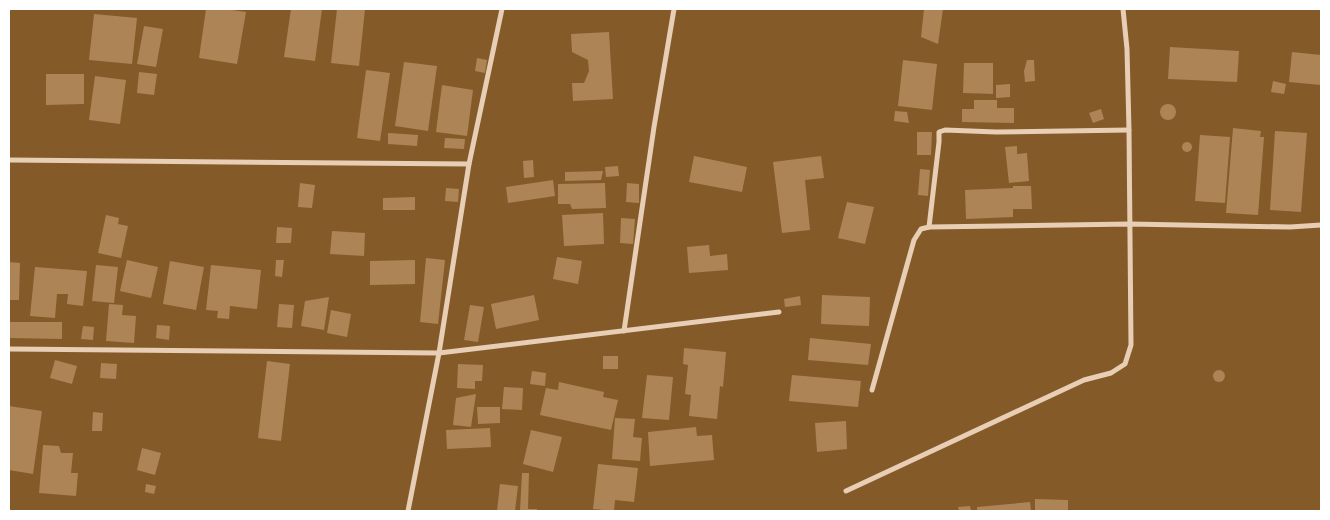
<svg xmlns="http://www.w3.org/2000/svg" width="1330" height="520" font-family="'Fira Sans Condensed',sans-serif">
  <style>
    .building { fill: #ad8456 }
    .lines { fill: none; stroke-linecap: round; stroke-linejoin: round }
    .minor { stroke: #e7ceb4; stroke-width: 5 }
  </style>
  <rect width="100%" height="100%" fill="#845a29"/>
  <!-- building -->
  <g class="building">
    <path d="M206,9H225L246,12L237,64L199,58Z"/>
    <path d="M291,9H322L315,61L284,57Z"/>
    <path d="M337,9H365L359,66L331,63Z"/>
    <path d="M924,9H943L938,44L921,37Z"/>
    <path d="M94,14L137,18L132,64L89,60Z"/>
    <path d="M144,26L163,29L156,67L137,64Z"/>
    <path d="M609,32L613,99L573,101L572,83H584L589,71L588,60L572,52L571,34Z"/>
    <path d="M1170,47L1239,51L1237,82L1168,79Z"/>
    <path d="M1292,52L1321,55V85L1289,82Z"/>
    <path d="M477,58L487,60L485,73L475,71Z"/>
    <path d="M903,60L937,64L932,110L898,106Z"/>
    <path d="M1027,60H1034L1035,81L1025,82L1024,71Z"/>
    <path d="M404,62L437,66L428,131L395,126Z"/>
    <path d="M964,63H993V94L963,93Z"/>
    <path d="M366,70L390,73L380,141L357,138Z"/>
    <path d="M139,72L157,74L154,95L137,93Z"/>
    <path d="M46,74H84V104L46,105Z"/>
    <path d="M95,76L126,80L120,124L89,120Z"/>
    <path d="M1273,81L1286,84L1284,94L1271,92Z"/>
    <path d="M1010,84V97L996,98V85Z"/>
    <path d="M442,85L473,90L467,136L436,132Z"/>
    <path d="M974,100H997V108H1014V123L962,122V109H974Z"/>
    <circle cx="1168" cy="112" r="8"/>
    <path d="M1101,109L1104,119L1093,123L1089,113Z"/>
    <path d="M895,111L907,112L909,123L894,121Z"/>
    <path d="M1233,128L1261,131L1260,137H1264L1258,215L1226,213Z"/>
    <path d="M1275,131L1307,133L1301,212L1270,210Z"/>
    <path d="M917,132H932L931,155H917Z"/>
    <path d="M388,133L418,135L417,146L388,144Z"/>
    <path d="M1200,135L1230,137L1225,203L1195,201Z"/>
    <path d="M445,138L465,139L464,149L444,148Z"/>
    <circle cx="1187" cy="147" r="5"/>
    <path d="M1017,146V154L1027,153L1029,181L1009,183L1005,147Z"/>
    <path d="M694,156L747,167L742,192L689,182Z"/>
    <path d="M821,156L824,178L805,180L810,230L782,233L773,162Z"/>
    <path d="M533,160L534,177L524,178L523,161Z"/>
    <path d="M618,166L619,176L606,177L605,167Z"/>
    <path d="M920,169L930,170L928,196L918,195Z"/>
    <path d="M603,171L601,180L565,181V172Z"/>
    <path d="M553,180L555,196L508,203L506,187Z"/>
    <path d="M300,183L315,185L312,208L298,207Z"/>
    <path d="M605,183L606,208L572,209L570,204H558V184Z"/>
    <path d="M627,183L639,184V203L626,202Z"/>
    <path d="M1013,186H1031L1032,209H1013V217L966,219L965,190L1013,188Z"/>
    <path d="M446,188L459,189L458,202L445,201Z"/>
    <path d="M415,197V210H383V198Z"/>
    <path d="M847,202L874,207L865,244L838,238Z"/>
    <path d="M603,213L604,244L564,246L562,215Z"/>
    <path d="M106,215L119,218L118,224L128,226L121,258L98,253Z"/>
    <path d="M621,218L635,219L633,244L620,243Z"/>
    <path d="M277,227L292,228L291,243H276Z"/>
    <path d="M332,231L365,233L364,256L330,254Z"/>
    <path d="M709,245L710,256L727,254L728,270L689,273L687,247Z"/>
    <path d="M557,257L582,261L578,284L553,279Z"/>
    <path d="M426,258L445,260L438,324L420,322Z"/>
    <path d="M127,260L158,267L151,298L120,291Z"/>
    <path d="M276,260H284L282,277L275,276Z"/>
    <path d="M415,260V284L370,285V261Z"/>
    <path d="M170,261L204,267L196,310L163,304Z"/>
    <path d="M9,262L20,263L19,300H9Z"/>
    <path d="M96,265L118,267L114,303L92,301Z"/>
    <path d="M211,265L261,270L257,309L230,306L229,319L217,318L218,311L206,310Z"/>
    <path d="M35,267L87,271L83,306L67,304L68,294H57L55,318L30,316Z"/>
    <path d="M534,295L539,320L496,329L491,304Z"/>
    <path d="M822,295L870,297L869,326L821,324Z"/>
    <path d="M800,296L801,305L785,307L784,299Z"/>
    <path d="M329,297L324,330L301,326L305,301Z"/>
    <path d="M109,304L123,305L122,315L136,316L134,343L106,341Z"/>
    <path d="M279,304L294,305L292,328L277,327Z"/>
    <path d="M470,305L484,307L478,342L464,340Z"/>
    <path d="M331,310L351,314L347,337L327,333Z"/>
    <path d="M9,322H62V339L9,338Z"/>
    <path d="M157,325L170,326L169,340L156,338Z"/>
    <path d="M83,326L94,327L93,340L81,339Z"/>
    <path d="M810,338L871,344L868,365L808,360Z"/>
    <path d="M684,348L726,352L723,387L720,386L717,419L689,416L691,395L685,394L688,365L683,364Z"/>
    <rect x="603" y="356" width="15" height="13"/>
    <path d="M55,360L77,366L72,384L50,378Z"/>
    <path d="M267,361L290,364L281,441L258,438Z"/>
    <path d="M101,363L117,364L116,379L100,378Z"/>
    <path d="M458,364L483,365L482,381H475V389L457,388Z"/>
    <circle cx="1219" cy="376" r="6"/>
    <path d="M532,371L546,373L545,386L530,384Z"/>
    <path d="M647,375L673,377L669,420L642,418Z"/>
    <path d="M792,375L861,381L858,407L789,401Z"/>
    <path d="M559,382L604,392L603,397L618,400L611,430L540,415L546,388L558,390Z"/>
    <path d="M504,387L523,388L522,410L502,409Z"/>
    <path d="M476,394L471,427L453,425L456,398Z"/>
    <path d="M9,406L42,411L33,474L9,470Z"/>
    <path d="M477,407H500V423L478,424Z"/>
    <path d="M93,412L103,413L102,431H92Z"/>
    <path d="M615,418L635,419L633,437L642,438L640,461L612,459Z"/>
    <path d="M846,421L847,449L817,452L815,423Z"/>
    <path d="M696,427L697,436L712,435L714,460L650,466L648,432Z"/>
    <path d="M490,428L491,447L447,449L446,430Z"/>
    <path d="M531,430L562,437L553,472L523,464Z"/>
    <path d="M43,445L59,446L61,453H73L71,473H78L76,496L39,493Z"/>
    <path d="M142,448L161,453L155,475L137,470Z"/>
    <path d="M598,464L638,468L634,502L615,500L614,511L593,509Z"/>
    <path d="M522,473H529L528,509H537V511H520Z"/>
    <path d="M146,484L156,486L154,494L145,492Z"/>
    <path d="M500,484L518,486L515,511H497Z"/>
    <path d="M1035,499L1068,500V511H1035Z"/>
    <path d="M1030,502L1031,511H977V507Z"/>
    <path d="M970,506L971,511H959L958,507Z"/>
  </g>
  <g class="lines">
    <!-- minor -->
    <g class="minor">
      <path d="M9,160L469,164"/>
      <path d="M929,227L939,142V132L945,130L996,132L1129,130"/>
      <path d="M624,331L654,127L674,9"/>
      <path d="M9,349L439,353L779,312"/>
      <path d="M872,390L914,240L921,229L929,227L1130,224L1290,227L1321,225"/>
      <path d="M846,491L1084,380L1111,373L1125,364L1131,345L1129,130L1127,49L1123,9"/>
      <path d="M408,511L439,353L469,164L502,9"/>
    </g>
  </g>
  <!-- border -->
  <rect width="1330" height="520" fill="none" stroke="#ffffff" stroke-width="20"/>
</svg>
